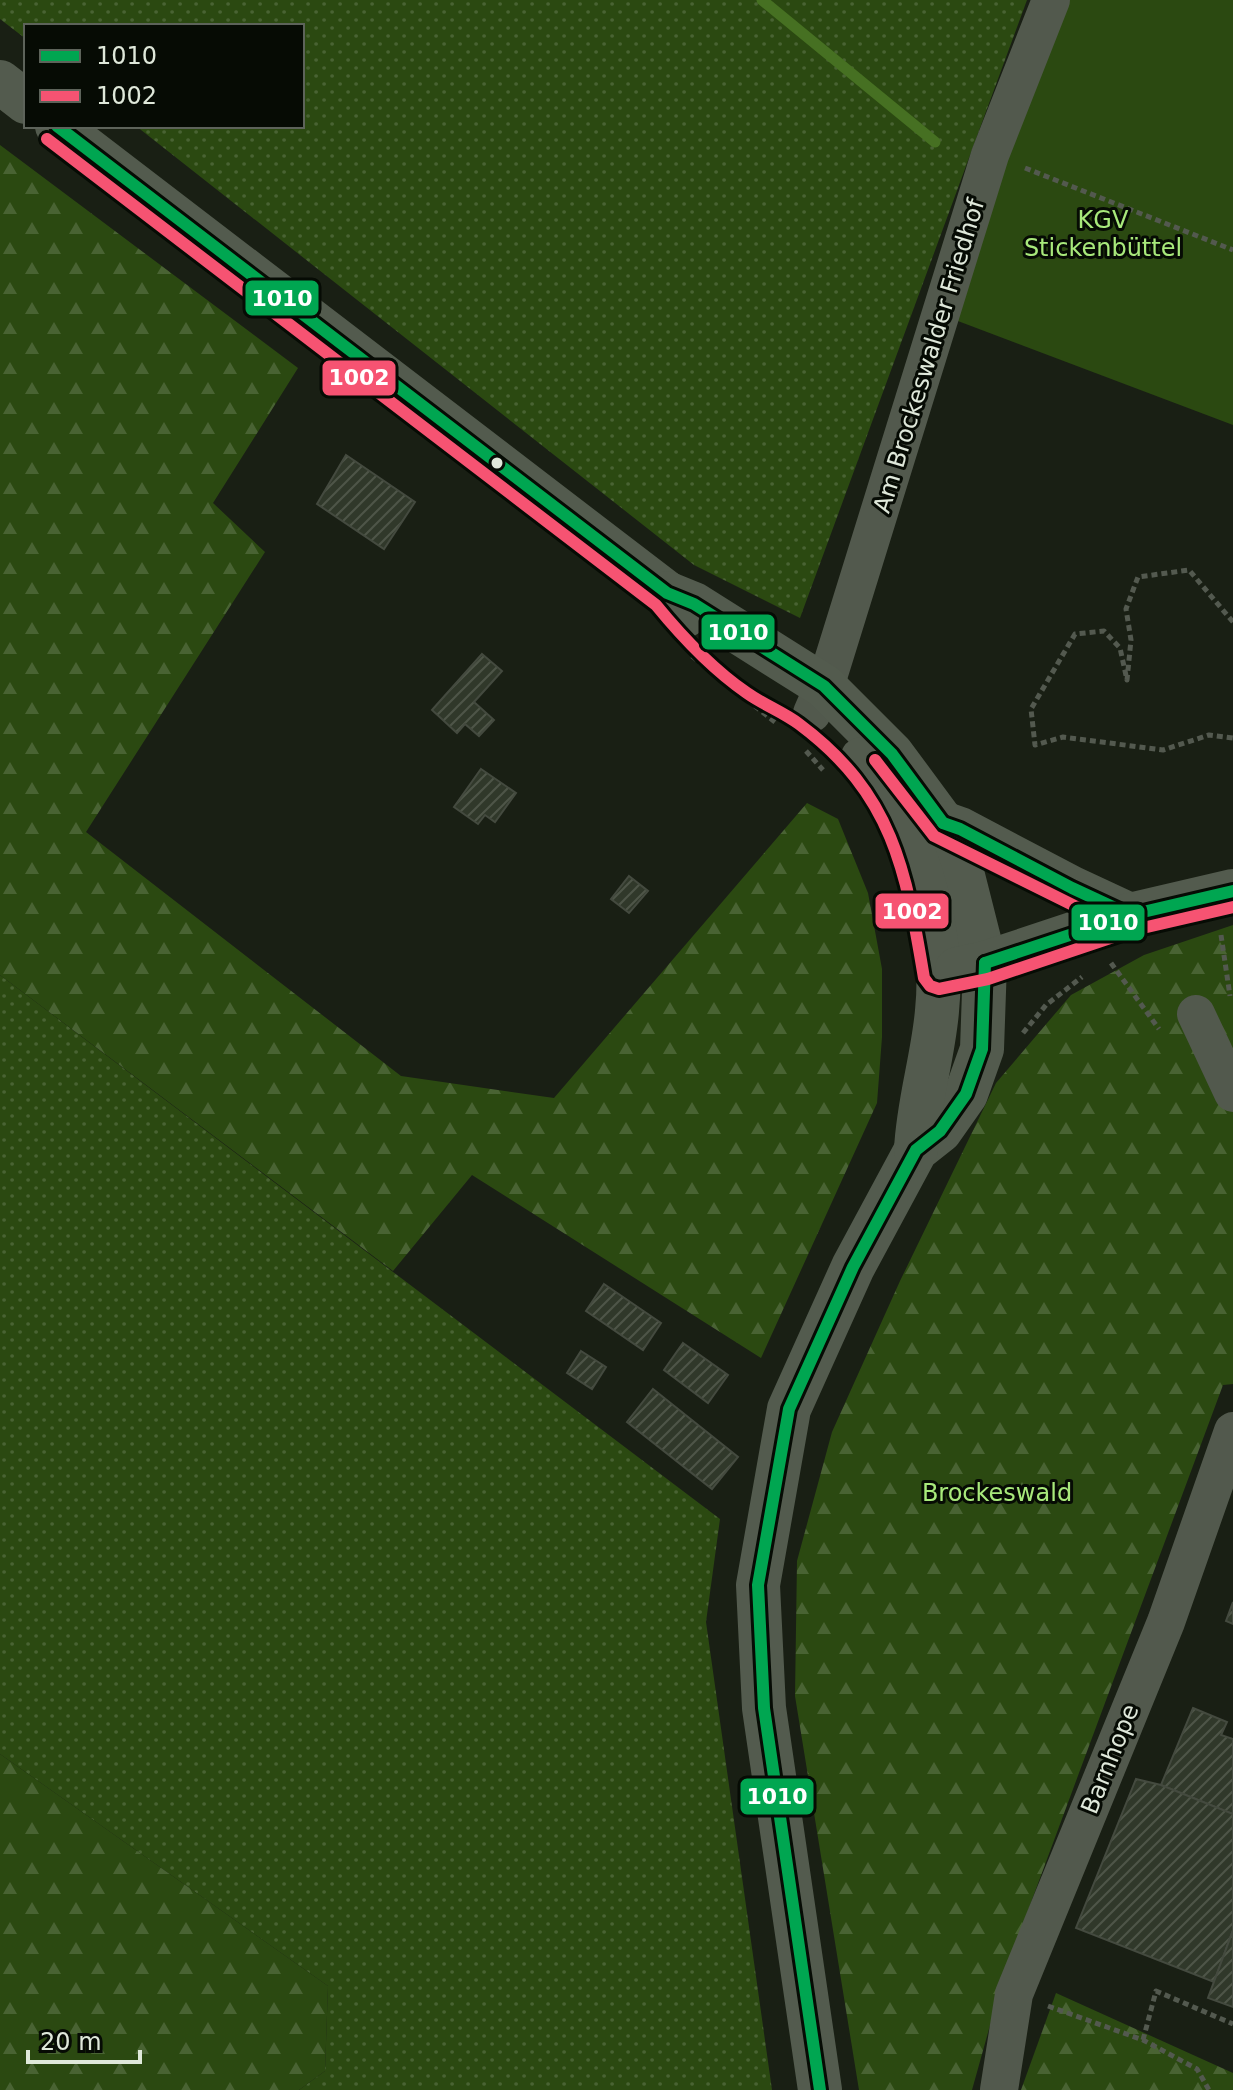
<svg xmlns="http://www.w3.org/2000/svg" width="1233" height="2090" font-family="'DejaVu Sans',sans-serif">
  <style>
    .grass { fill: url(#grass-dots) }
    .forest { fill: url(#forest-firs) }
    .garden { fill: #2b4911 }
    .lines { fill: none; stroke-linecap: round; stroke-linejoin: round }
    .stream { stroke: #467022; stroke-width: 11 }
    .building { fill: url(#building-hatch); stroke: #444a3f; stroke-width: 2 }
    .path { stroke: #53594f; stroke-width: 5; stroke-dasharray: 6 4; stroke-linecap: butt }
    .street { stroke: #52594d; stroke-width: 38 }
    .secondary { stroke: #535b4e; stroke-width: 44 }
    .bus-1-casing { stroke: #060b04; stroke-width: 18 }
    .bus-2-casing { stroke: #060b04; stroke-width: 18 }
    .bus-1 { stroke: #00a651; stroke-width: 12 }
    .bus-2 { stroke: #f65372; stroke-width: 12 }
    .bus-dot { fill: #dfe8da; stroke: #060b04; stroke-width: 3 }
    .labels { text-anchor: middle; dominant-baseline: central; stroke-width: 6; stroke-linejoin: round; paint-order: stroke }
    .park-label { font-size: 24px; fill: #a8e97b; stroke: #060b04 }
    .street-label { font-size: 24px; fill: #dfe8da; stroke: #060b04 }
    .line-badge { stroke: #060b04; stroke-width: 3 }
    .badge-label { font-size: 22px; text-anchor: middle; font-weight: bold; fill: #fff }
  </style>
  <defs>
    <pattern id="grass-dots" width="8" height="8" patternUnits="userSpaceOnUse" patternTransform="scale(2)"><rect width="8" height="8" fill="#2b4911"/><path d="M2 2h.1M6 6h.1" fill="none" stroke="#496333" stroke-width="1.8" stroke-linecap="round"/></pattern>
    <pattern id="forest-firs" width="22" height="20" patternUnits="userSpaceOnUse" patternTransform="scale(2)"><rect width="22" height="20" fill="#2b4911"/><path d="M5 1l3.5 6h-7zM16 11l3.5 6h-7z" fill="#496333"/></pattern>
    <pattern id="building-hatch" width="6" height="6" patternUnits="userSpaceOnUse" patternTransform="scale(2)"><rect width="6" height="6" fill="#30382a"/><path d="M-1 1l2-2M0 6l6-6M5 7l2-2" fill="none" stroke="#4e5548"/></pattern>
  </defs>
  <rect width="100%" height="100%" fill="#191f14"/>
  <!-- grass -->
  <g class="grass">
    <path d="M0,0H1027L800,618L694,565L136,126H302V26H26V39L0,19Z"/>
    <path d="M0,975L720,1519L706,1622L772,2090H299L325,2071L328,1986L0,1754Z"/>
  </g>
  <!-- forest -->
  <g class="forest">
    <path d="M0,145L298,368L213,503L265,552L86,832L401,1076L554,1098L807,803L838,819L868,893L882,969V1037L877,1103L761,1358L472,1175L393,1271L0,975Z"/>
    <path d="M1233,925V1384L1223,1385L1004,1975L972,2090H859L795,1696L797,1561L832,1432L900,1281L996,1083L1071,995L1144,955Z"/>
    <path d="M0,1754L328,1986L325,2071L299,2090H0Z"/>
    <path d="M1056,1993L1233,2073V2090H1021Z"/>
  </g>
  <!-- garden -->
  <path class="garden" d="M1059,0H1233V425L942,315Z"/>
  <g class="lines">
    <!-- stream -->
    <path class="stream" d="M762,0L935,142"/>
  </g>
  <!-- building -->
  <g class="building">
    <path d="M346,455L415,502L384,549L317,504Z"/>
    <path d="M482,654L502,671L474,702L494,720L479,736L465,724L457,733L432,710Z"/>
    <path d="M481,769L516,793L495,822L485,815L478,824L454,807Z"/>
    <path d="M629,876L648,891L629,913L611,899Z"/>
    <path d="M604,1284L661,1323L643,1350L586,1311Z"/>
    <path d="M683,1343L728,1375L708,1403L664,1370Z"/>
    <path d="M581,1351L606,1367L592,1389L567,1373Z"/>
    <path d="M653,1389L738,1457L712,1489L627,1422Z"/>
    <path d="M1233,1602V1624L1226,1621Z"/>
    <path d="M1193,1708L1227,1722L1221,1735L1233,1739V1814L1161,1785Z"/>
    <path d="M1136,1779L1161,1785L1233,1814V1930L1214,1982L1076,1928Z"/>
    <path d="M1233,1930V2007L1208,1998Z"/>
  </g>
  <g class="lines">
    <!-- path -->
    <g class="path">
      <path d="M1025,168L1233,250"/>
      <path d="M1233,622L1189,570L1138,577L1126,609L1131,640L1127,680L1120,648L1104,631L1075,634L1031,709L1035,745L1063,737L1163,750L1209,735L1233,738"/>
      <path d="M692,656L775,722"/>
      <path d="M806,751L823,770"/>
      <path d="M1221,935L1230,996"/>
      <path d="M1111,963L1159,1029"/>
      <path d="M1023,1033L1046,1005L1082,977"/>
      <path d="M1048,2006L1143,2040L1197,2069L1209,2090"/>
      <path d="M1143,2040L1156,1991L1233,2024"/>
    </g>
    <!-- street -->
    <g class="street">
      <path d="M812,713L829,674L990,155L1051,0"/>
      <path d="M1196,1014L1233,1093"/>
      <path d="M999,2090L1014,1994L1166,1622L1233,1431"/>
    </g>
    <!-- secondary -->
    <g class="secondary">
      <path d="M0,82L26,102"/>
      <path d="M57,126L667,593L685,616"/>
      <path d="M667,593L694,604L824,686L892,754L943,823L962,872L985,963L982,1049L966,1094L940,1131L916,1150L853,1267L789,1409L758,1585L764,1708L820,2090"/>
      <path d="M862,759C873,775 886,792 895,810C926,873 944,941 937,1011C933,1058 918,1103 916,1150"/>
      <path d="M943,823L960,829L1072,888L1130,915"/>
      <path d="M957,969L985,963L1130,915L1233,891"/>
    </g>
    <!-- bus-1 casing -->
    <g class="bus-1-casing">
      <g id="bus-1">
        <path d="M57,126L667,593L694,604L824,686L892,754L943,823"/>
        <path d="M943,823L960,829L1072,888L1130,915"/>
        <path d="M985,963L1130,915L1233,891"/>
        <path d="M820,2090L764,1708L758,1585L789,1409L853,1267L916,1150L940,1131L966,1094L982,1049L985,963"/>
      </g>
    </g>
    <!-- bus-2 casing -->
    <g class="bus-2-casing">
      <g id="bus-2">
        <path d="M47,139L656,605C683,638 712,669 747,693C764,705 783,712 799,724C893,794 906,870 924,978L930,986L939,989L988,979L1134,930L1233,907"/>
        <path d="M875,760L934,836L1123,930"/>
      </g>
    </g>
    <!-- bus-1 -->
    <use href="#bus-1" class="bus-1"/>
    <!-- bus-2 -->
    <use href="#bus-2" class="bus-2"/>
  </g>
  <!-- markers -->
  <circle class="bus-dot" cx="497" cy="463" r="7"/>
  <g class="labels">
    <!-- park labels -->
    <g class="park-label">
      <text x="1103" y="220">KGV<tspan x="1103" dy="28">Stickenbüttel</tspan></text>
      <text x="997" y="1493">Brockeswald</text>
    </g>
    <!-- street labels -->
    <g class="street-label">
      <text transform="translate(929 356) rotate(-73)">Am Brockeswalder Friedhof</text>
      <text transform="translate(1110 1759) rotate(-68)">Barnhope</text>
    </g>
  </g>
  <g class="line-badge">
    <rect x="244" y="279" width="76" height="38" rx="8" fill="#00a651"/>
    <rect x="321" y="359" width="76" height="38" rx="8" fill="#f65372"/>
    <rect x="700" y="613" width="76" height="38" rx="8" fill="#00a651"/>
    <rect x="874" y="892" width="76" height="38" rx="8" fill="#f65372"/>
    <rect x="1070" y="903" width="76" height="39" rx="8" fill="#00a651"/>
    <rect x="739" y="1777" width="76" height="39" rx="8" fill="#00a651"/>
  </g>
  <g class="badge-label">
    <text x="282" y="306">1010</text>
    <text x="359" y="385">1002</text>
    <text x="738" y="640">1010</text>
    <text x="912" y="919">1002</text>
    <text x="1108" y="930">1010</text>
    <text x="777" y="1804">1010</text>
  </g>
  <!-- legend -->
  <rect x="24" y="24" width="280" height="104" fill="#060b04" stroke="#5d635a" stroke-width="2"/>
  <rect x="40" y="50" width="40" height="12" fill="#00a651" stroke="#5d635a" stroke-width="2"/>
  <text x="96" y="64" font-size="24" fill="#dfe8da">1010</text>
  <rect x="40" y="90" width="40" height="12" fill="#f65372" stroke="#5d635a" stroke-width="2"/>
  <text x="96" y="104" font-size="24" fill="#dfe8da">1002</text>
  <!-- scale -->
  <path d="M28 2050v12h112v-12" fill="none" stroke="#dfe8da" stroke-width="4"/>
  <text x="40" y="2050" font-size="24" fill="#dfe8da" stroke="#060b04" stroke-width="6" paint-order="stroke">20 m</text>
</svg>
